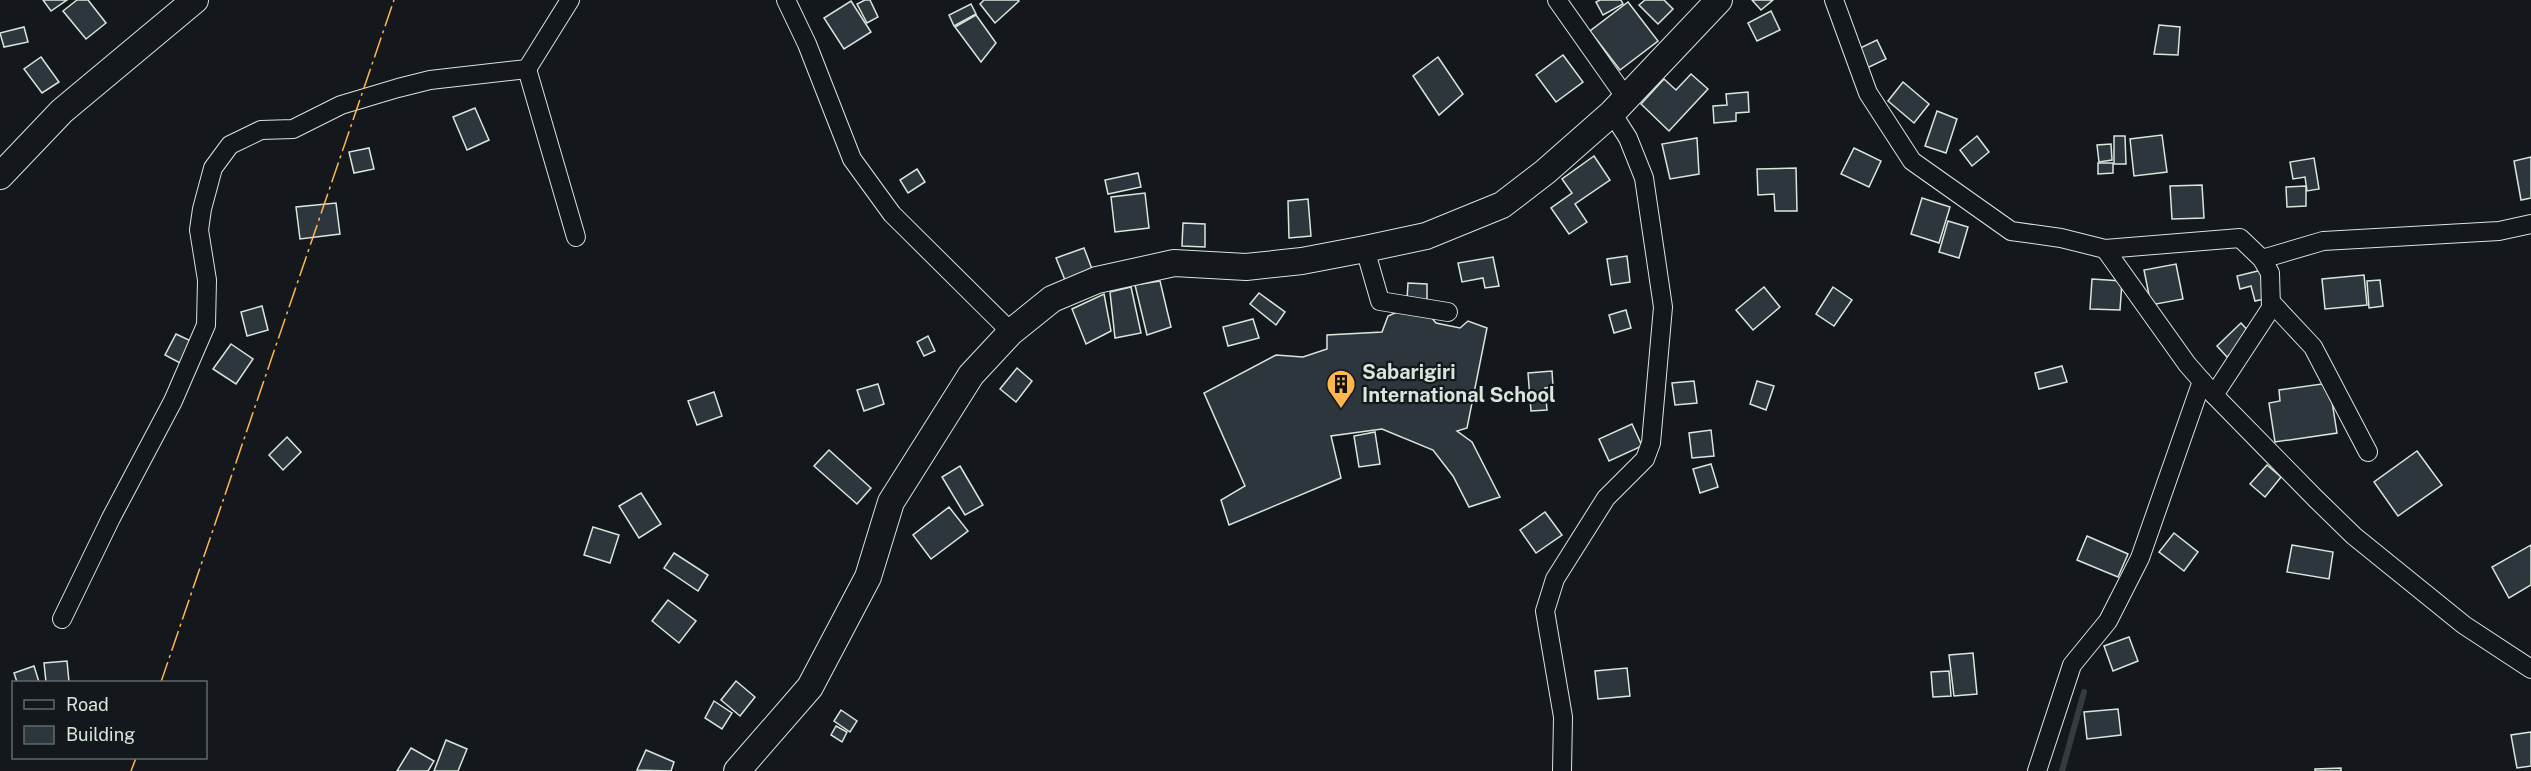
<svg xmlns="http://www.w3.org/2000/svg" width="2531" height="771" font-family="'Public Sans',sans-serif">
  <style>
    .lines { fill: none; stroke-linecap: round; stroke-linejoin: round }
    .stream { stroke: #363b3e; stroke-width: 6 }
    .building { fill: #2c363c; stroke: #d8e6dc; stroke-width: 1.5 }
    .street-casing { stroke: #d8e6dc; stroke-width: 20 }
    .secondary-casing { stroke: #d8e6dc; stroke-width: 28 }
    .street { stroke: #14181c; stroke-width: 18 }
    .secondary { stroke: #14181c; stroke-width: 26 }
    .power { stroke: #ffb74d; stroke-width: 1.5; stroke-dasharray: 21 4.5 3 4.5; stroke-linecap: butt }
    .labels { text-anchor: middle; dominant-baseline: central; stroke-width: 4.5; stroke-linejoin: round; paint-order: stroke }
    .poi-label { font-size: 20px; font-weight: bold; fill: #d8e6dc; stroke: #14181c; text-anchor: start }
  </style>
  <rect width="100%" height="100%" fill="#14181c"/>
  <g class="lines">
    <!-- stream -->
    <path class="stream" d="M2062,771L2084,692"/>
  </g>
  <!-- building -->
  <g class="building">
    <path d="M43,0H67L51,11Z"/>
    <path d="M77,0H88L106,23L86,39L63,11Z"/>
    <path d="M865,0H870L878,17L867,23L857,4Z"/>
    <path d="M984,0H1018L1019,1L995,23L980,4Z"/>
    <path d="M1600,0H1621L1623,4L1603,15L1596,2Z"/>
    <path d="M1645,0H1664L1673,9L1658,24L1639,5Z"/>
    <path d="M1752,0H1773L1761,10Z"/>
    <path d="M851,1L871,32L844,49L824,18Z"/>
    <path d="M1628,2L1658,41L1620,70L1590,31Z"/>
    <path d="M971,4L976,14L954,26L949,15Z"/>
    <path d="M1771,11L1780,30L1757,41L1748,23Z"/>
    <path d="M976,15L996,43L981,62L955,27Z"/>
    <path d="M2159,25L2180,27L2178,55L2154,54Z"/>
    <path d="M24,27L28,42L4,47L0,33Z"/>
    <path d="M1877,40L1886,59L1867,68L1858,49Z"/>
    <path d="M1563,55L1583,82L1556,102L1536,75Z"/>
    <path d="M41,57L59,82L42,93L24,69Z"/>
    <path d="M1438,57L1463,94L1439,115L1413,76Z"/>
    <path d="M1691,74L1708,89L1669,131L1641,104L1664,79L1676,90Z"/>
    <path d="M1903,82L1929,104L1914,123L1888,101Z"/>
    <path d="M1748,92L1749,112L1736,113V121L1714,123L1713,106L1727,105L1726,94Z"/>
    <path d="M475,108L489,140L467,150L453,117Z"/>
    <path d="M1937,111L1957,119L1946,153L1925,146Z"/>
    <path d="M2162,135L2167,172L2134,176L2130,139Z"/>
    <path d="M1977,136L1989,152L1972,166L1960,150Z"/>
    <path d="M2114,136H2125L2126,164H2114Z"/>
    <path d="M1697,138L1699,174L1670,179L1662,144Z"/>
    <path d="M2111,144L2112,160L2099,162L2097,145Z"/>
    <path d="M369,148L374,169L354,173L349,152Z"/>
    <path d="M1854,148L1881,161L1869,187L1841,174Z"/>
    <path d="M1594,156L1610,180L1575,204L1587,222L1569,234L1551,208L1572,193L1562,179Z"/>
    <path d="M2531,157V198L2521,200L2514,161Z"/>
    <path d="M2314,158L2319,189L2307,191L2305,177L2293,179L2290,162Z"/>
    <path d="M2098,163H2113V173L2098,174Z"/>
    <path d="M1796,168L1797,211H1775L1774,194L1758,195L1757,169Z"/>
    <path d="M917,169L925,182L908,193L900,180Z"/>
    <path d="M1138,173L1141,187L1108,194L1105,180Z"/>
    <path d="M2202,185L2204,218L2172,219L2170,186Z"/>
    <path d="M2306,186V206L2287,207L2286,187Z"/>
    <path d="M1145,193L1149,228L1115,232L1111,197Z"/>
    <path d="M1922,198L1950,207L1939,243L1911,234Z"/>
    <path d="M1308,199L1311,236L1289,238L1288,201Z"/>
    <path d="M336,203L340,234L300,239L296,207Z"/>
    <path d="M1948,221L1968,227L1959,258L1939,252Z"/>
    <path d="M1183,223L1205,224V247L1182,246Z"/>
    <path d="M1084,248L1092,269L1065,280L1056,258Z"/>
    <path d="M1627,256L1630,282L1611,285L1607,259Z"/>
    <path d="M1493,257L1499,286L1485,288L1483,278L1462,282L1458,263Z"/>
    <path d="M2176,264L2183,299L2151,305L2144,270Z"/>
    <path d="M2262,270L2269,298L2255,301L2251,286L2240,289L2237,276Z"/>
    <path d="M2364,275L2367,305L2325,309L2322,279Z"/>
    <path d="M2092,279L2122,281L2120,310L2090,309Z"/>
    <path d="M2380,280L2383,306L2369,308L2367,281Z"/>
    <path d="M1160,281L1171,327L1147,335L1135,285Z"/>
    <path d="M1408,283L1427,284V301L1407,300Z"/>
    <path d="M1131,287L1141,333L1115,338L1110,292Z"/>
    <path d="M1764,287L1780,307L1753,330L1736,310Z"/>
    <path d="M1833,287L1852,300L1834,326L1816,314Z"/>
    <path d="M1259,293L1285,312L1276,325L1250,304Z"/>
    <path d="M1104,294L1111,331L1086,344L1072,309Z"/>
    <path d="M262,306L268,330L247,336L241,312Z"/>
    <path d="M1404,309L1428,313L1436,323L1460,328L1468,321L1487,328L1467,428L1457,431L1472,442L1500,497L1469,507L1453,476L1433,450L1382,429L1331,436L1341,478L1229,525L1221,500L1245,486L1204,393L1276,355L1303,357L1327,349V335L1382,332L1388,316Z"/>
    <path d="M1626,310L1631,328L1614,333L1609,315Z"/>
    <path d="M1253,319L1259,338L1228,346L1223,327Z"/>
    <path d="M2241,323L2252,335L2227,357L2217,346Z"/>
    <path d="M176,334L191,341L180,363L165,355Z"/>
    <path d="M928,336L935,351L924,356L917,342Z"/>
    <path d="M231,344L253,359L236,384L213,369Z"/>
    <path d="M2062,366L2067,382L2039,389L2035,373Z"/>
    <path d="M1017,368L1032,381L1016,402L1000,389Z"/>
    <path d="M1552,371L1553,387L1545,388L1547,410L1531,411L1528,373Z"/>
    <path d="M1694,381L1697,403L1675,405L1672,383Z"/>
    <path d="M1757,381L1774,386L1766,410L1750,404Z"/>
    <path d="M2329,383L2337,433L2275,442L2269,403L2280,401L2279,390Z"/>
    <path d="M878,384L884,404L864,411L857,390Z"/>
    <path d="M714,392L722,416L697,425L688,401Z"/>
    <path d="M1632,424L1642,446L1609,461L1599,439Z"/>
    <path d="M1711,430L1714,456L1692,458L1689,433Z"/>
    <path d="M1375,432L1380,464L1359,467L1354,436Z"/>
    <path d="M287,437L301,452L283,470L269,455Z"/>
    <path d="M829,450L871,488L857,504L814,466Z"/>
    <path d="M2417,451L2442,485L2398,516L2374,482Z"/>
    <path d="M1711,464L1718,487L1700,493L1693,469Z"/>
    <path d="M2267,465L2281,477L2265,497L2250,484Z"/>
    <path d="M960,466L983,505L965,515L942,477Z"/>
    <path d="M641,493L661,524L639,538L619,506Z"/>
    <path d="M949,507L968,531L931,559L913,535Z"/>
    <path d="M1545,512L1562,535L1536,553L1520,530Z"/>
    <path d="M593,527L619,535L610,563L584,555Z"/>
    <path d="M2174,533L2198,552L2184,571L2159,552Z"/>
    <path d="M2087,536L2128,554L2118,577L2077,560Z"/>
    <path d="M2292,545L2333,552L2329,579L2287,572Z"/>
    <path d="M2531,545V585L2509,598L2492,567Z"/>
    <path d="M674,553L708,575L698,591L664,568Z"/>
    <path d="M668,600L696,621L679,643L652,621Z"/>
    <path d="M2129,637L2138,661L2113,671L2104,646Z"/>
    <path d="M1973,653L1977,694L1954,696L1949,655Z"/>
    <path d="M67,661L69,682H46L44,663Z"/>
    <path d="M34,666L39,682H17L14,673Z"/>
    <path d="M1627,668L1630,696L1598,699L1595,671Z"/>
    <path d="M1949,671L1951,696L1933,697L1931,672Z"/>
    <path d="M736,681L755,697L740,716L721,700Z"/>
    <path d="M714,701L732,713L722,729L705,718Z"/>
    <path d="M2118,709L2121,735L2087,739L2084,712Z"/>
    <path d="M841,710L857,721L850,732L834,721Z"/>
    <path d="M836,726L847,732L842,742L831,735Z"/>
    <path d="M2531,732V766L2517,768L2511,735Z"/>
    <path d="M446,740L467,749L458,771H434Z"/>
    <path d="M411,748L434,761L428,771H397Z"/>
    <path d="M646,750L674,762L671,771L637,770Z"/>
    <path d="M2341,768V771H2315V769Z"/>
  </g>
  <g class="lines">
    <!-- street casing -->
    <g class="street-casing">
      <g id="street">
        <path d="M786,0L807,44L852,159L892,214L1011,332"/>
        <path d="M1557,0L1626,98"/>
        <path d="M1834,0L1868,93L1912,161L2011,231L2061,238L2105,249L2187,364L2214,395L2316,499L2354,536L2464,625L2531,669"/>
        <path d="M527,69L576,237"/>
        <path d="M1365,249L1380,301L1448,312"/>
        <path d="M2105,249L2240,238L2262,259L2270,273L2271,308L2214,395"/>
        <path d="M2262,259L2323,241L2499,231L2531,224"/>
        <path d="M2271,302L2313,347L2368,452"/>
        <path d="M62,619L111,518L173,401L206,325L207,280L199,230L202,209L213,168L230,145L261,130L293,129L341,105L398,88L430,80L527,69L570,0"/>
        <path d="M1562,771L1563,717L1545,611L1555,579L1606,498L1645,459L1651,443L1663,307L1644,178L1628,138L1612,113"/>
        <path d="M2037,771L2072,665L2108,621L2140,558L2202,381"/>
      </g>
    </g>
    <!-- secondary casing -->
    <g class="secondary-casing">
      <g id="secondary">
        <path d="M0,176L62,111L195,0"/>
        <path d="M737,771L810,687L868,577L891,502L971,375L1011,332L1052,299L1097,280L1174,263L1246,267L1302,261L1365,249L1426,236L1502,205L1545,172L1612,113L1719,0"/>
      </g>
    </g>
    <!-- street -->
    <use href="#street" class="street"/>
    <!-- secondary -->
    <use href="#secondary" class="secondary"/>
    <!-- power -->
    <g class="power">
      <path d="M161,682L394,0"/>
      <path d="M131,771L136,758"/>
    </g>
  </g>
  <!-- icons -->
  <defs>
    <g id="building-pin" transform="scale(1.5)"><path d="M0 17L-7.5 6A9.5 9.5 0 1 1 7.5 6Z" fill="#ffb74d" stroke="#14181c"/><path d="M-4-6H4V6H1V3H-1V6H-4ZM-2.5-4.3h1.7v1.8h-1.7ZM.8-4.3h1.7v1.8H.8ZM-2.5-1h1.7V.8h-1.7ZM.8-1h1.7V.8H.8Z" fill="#111"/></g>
  </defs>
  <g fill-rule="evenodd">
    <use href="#building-pin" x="1341" y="384"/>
  </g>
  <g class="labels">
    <!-- poi labels -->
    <g class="poi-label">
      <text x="1362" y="372">Sabarigiri<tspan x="1362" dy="23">International School</tspan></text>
    </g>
  </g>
  <!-- legend -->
  <rect x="12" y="681" width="195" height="78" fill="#14181c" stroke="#626a69" stroke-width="1.5"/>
  <rect x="24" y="700" width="30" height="9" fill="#14181c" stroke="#626a69" stroke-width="1.5"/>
  <text x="66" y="711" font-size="18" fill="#d8e6dc">Road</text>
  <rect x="24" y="726" width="30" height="18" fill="#2c363c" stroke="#626a69" stroke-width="1.5"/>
  <text x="66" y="741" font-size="18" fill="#d8e6dc">Building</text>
</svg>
